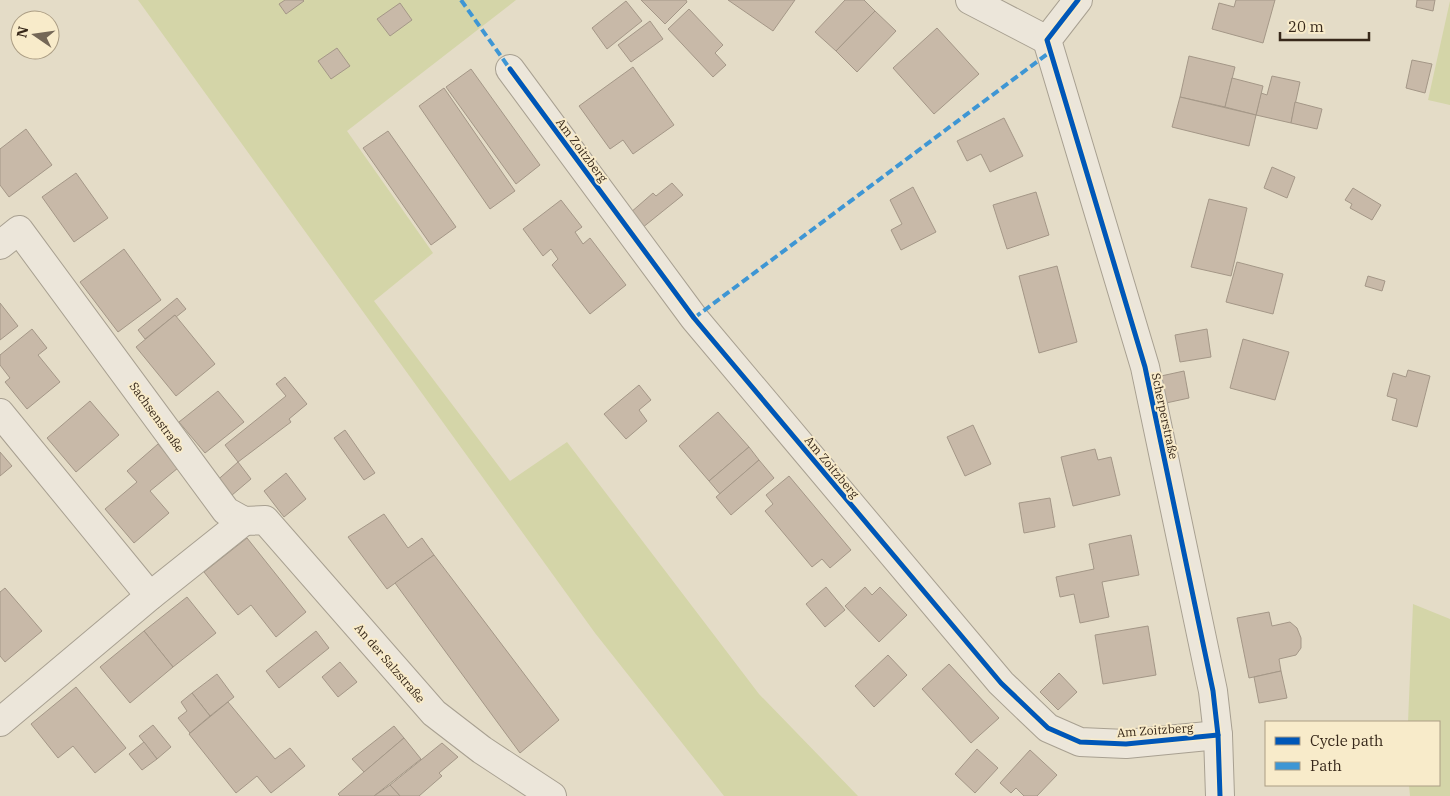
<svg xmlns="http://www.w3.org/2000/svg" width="1450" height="796" font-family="'IBM Plex Serif',serif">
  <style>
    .green { fill: #d4d5a8 }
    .building { fill: #c8b9a8; stroke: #a49787 }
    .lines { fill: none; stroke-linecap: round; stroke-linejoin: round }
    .minor-casing { stroke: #a8a091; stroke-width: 30 }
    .minor { stroke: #ece6da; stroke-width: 28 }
    .quiet { stroke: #3e96d4; stroke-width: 4; stroke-dasharray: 8 4; stroke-linecap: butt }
    .cycleway-casing { stroke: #f8ebca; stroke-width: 8 }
    .cycleway { stroke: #0057b8; stroke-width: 5 }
    .labels { text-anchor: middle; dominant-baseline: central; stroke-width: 4; stroke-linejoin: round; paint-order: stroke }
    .street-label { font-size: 12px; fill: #37281a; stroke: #f8ebca }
  </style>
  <rect width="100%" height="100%" fill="#e4dcc7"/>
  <!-- green -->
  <g class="green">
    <path d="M138,0H516L347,131L433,253L374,301L510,481L567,442L759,694L858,796H724L595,633Z"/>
    <path d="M1450,1V105L1428,100Z"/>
    <path d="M1413,604L1450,619V796H1410L1409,785H1439V722H1408Z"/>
  </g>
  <!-- building -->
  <g class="building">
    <path d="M285,0H303L304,1L286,14L279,4Z"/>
    <path d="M641,0H686L687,2L665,24Z"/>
    <path d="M728,0H795L773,31Z"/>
    <path d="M845,0H864L875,11L836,51L815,32Z"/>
    <path d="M1236,0H1275L1263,43L1212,29L1219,3L1234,7Z"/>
    <path d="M1417,0H1435L1433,11L1416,7Z"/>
    <path d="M626,1L642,21L607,49L592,28Z"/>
    <path d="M400,3L412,20L390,36L377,19Z"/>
    <path d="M689,9L723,45L715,53L726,65L713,77L668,29Z"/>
    <path d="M875,11L896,31L857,72L836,51Z"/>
    <path d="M650,21L663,39L631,62L618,45Z"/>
    <path d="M937,28L979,74L934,114L893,68Z"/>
    <path d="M337,48L350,66L331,79L318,61Z"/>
    <path d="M1189,56L1235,67L1225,107L1180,97Z"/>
    <path d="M1412,60L1432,64L1425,93L1406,88Z"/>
    <path d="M633,67L674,125L633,154L623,140L610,149L579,106Z"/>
    <path d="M471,69L540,165L516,184L446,87Z"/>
    <path d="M1272,76L1300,82L1291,123L1256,115L1261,93L1267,95Z"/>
    <path d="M1232,78L1263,86L1256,115L1225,107Z"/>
    <path d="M444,88L515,191L490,209L419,106Z"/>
    <path d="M1180,97L1256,115L1249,146L1172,127Z"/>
    <path d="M1295,102L1322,109L1317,129L1291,123Z"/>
    <path d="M1004,118L1023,156L990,172L981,154L967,161L957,141Z"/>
    <path d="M26,129L52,165L9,197L0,185V149Z"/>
    <path d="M388,131L456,227L431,245L363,148Z"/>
    <path d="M1272,167L1295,177L1287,198L1264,188Z"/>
    <path d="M76,173L108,218L74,242L42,197Z"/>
    <path d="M672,183L683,195L642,228L630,213L653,193L656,196Z"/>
    <path d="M913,187L936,232L901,250L891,230L902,224L890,200Z"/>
    <path d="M1353,188L1381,205L1372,220L1350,208L1352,204L1345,200Z"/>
    <path d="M1036,192L1049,235L1007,249L993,205Z"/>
    <path d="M1209,199L1247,208L1231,276L1191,267Z"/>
    <path d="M561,200L582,227L575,232L583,244L590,238L626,285L590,314L552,265L558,259L551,249L543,256L523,229Z"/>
    <path d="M124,249L161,300L118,332L80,282Z"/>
    <path d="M1237,262L1283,274L1273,314L1226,302Z"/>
    <path d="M1057,266L1077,342L1039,353L1019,276Z"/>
    <path d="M1368,276L1385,281L1382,291L1365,286Z"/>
    <path d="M177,298L186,309L176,317L175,315L145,339L138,330Z"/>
    <path d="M0,303L18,326L0,340Z"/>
    <path d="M175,315L215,364L176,396L136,347Z"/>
    <path d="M32,329L47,348L38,355L60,382L27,409L5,382L10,378L0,365V355Z"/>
    <path d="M1207,329L1211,357L1180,362L1175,335Z"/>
    <path d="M1243,339L1289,352L1275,400L1230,388Z"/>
    <path d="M1408,370L1430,376L1417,427L1392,420L1397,399L1387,396L1393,373L1406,377Z"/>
    <path d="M1184,371L1189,398L1166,403L1161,376Z"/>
    <path d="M285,377L307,404L289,419L291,422L238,462L225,445L286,396L276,384Z"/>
    <path d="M639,385L651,400L639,410L647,421L626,439L604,414Z"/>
    <path d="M218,391L244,422L205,453L179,422Z"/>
    <path d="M90,401L119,435L76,472L47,438Z"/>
    <path d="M718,412L749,447L709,481L679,446Z"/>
    <path d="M973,425L991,464L965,476L947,437Z"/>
    <path d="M345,430L375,473L364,480L334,438Z"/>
    <path d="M158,444L178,468L150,491L169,513L134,543L105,509L137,482L127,471Z"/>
    <path d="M749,447L759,460L720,494L709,481Z"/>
    <path d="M1095,449L1098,460L1111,457L1120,495L1073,506L1061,457Z"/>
    <path d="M0,452L12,466L0,476Z"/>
    <path d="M759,460L774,478L731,515L716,497Z"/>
    <path d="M238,462L251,479L225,501L213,484Z"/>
    <path d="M286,473L306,499L284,517L264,491Z"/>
    <path d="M789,476L851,550L830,568L822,559L812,567L765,511L773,504L766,495Z"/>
    <path d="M1050,498L1055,527L1024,533L1019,503Z"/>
    <path d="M384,514L408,548L422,538L434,555L387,589L348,537Z"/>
    <path d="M1131,535L1139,575L1102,582L1109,617L1080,623L1074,594L1060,597L1056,577L1094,569L1089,544Z"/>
    <path d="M247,538L306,612L276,637L251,605L238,615L204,572Z"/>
    <path d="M434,555L559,720L520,753L395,583Z"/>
    <path d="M826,587L845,610L825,627L806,604Z"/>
    <path d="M865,587L872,595L880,587L907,615L879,642L845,606Z"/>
    <path d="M5,588L42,631L5,662L0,656V592Z"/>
    <path d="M187,597L216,633L173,667L144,631Z"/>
    <path d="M1269,612L1272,626L1290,622L1297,628L1301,638V648L1296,655L1279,659L1281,671L1249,678L1237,618Z"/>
    <path d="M1148,626L1156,675L1103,684L1095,635Z"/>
    <path d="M144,631L173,667L130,703L100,667Z"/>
    <path d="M316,631L329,648L279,688L266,671Z"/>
    <path d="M888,655L907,675L874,707L855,686Z"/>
    <path d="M340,662L357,682L338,697L322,677Z"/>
    <path d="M949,664L999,718L971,743L922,689Z"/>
    <path d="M1281,671L1287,698L1259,703L1254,677Z"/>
    <path d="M1059,673L1077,692L1058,710L1040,692Z"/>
    <path d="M217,674L234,697L210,716L192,693Z"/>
    <path d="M76,687L126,748L95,773L73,746L58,758L31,724Z"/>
    <path d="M192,693L210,716L190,733L178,718L187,711L181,702Z"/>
    <path d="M228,702L275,759L290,748L305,766L271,793L257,776L236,793L189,734Z"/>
    <path d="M153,725L171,747L157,759L139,736Z"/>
    <path d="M394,726L404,738L364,772L352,759Z"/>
    <path d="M404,738L421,759L374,796H340L338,794Z"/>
    <path d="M144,742L157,759L142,770L129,754Z"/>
    <path d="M442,743L458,757L439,773L442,776L419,796H400L390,785Z"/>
    <path d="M977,749L998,768L975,793L955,774Z"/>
    <path d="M1030,750L1057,775L1037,796H1024L1016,788L1011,793L1000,783Z"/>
    <path d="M390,785L400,796H374Z"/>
  </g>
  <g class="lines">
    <!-- minor casing -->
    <g class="minor-casing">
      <g id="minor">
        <path d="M970,0L1047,40"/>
        <path d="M1078,0L1047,40L1145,367L1213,691L1218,735L1220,796"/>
        <path d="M510,69L694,318L1001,683L1048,728L1080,742L1126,744L1218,735"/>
        <path d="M0,245L19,230L226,511L244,521L265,520L434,713L482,750L552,796"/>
        <path d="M0,413L150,596"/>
        <path d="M0,722L150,596L244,521"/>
      </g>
    </g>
    <!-- minor -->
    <use href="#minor" class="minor"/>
    <!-- quiet -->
    <g class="quiet">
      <path d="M461,0L510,69"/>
      <path d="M694,318L1050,52"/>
    </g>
    <!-- cycleway casing -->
    <g class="cycleway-casing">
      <g id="cycleway">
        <path d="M1078,0L1047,40L1145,367L1213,691L1218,735L1220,796"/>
        <path d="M510,69L694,318L1001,683L1048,728L1080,742L1126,744L1218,735"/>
      </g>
    </g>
    <!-- cycleway -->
    <use href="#cycleway" class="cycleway"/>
  </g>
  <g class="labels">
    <!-- street labels -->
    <g class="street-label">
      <text transform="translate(582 150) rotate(53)">Am Zoitzberg</text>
      <text transform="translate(1165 416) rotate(78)">Scherperstraße</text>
      <text transform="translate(157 417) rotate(54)">Sachsenstraße</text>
      <text transform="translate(832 467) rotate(50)">Am Zoitzberg</text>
      <text transform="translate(390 663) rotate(49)">An der Salzstraße</text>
      <text transform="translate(1155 730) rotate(-4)">Am Zoitzberg</text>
    </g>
  </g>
  <!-- legend -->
  <rect x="1265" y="721" width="175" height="65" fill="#f8ebca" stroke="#ab9d84"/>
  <rect x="1275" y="737" width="25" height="8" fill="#0057b8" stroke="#ab9d84"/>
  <text x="1310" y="746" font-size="15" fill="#37281a">Cycle path</text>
  <rect x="1275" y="762" width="25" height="8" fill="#3e96d4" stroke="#ab9d84"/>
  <text x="1310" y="771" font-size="15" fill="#37281a">Path</text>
  <!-- north arrow -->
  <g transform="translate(35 35) rotate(283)"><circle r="24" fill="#f8ebca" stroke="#ab9d84"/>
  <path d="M0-4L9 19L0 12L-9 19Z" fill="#746757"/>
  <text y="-8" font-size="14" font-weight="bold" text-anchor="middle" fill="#37281a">N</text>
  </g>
  <!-- scale -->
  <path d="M1280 32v8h89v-8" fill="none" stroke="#37281a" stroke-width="2.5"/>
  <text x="1288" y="32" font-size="15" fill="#37281a" stroke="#f8ebca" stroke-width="4" paint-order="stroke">20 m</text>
</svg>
